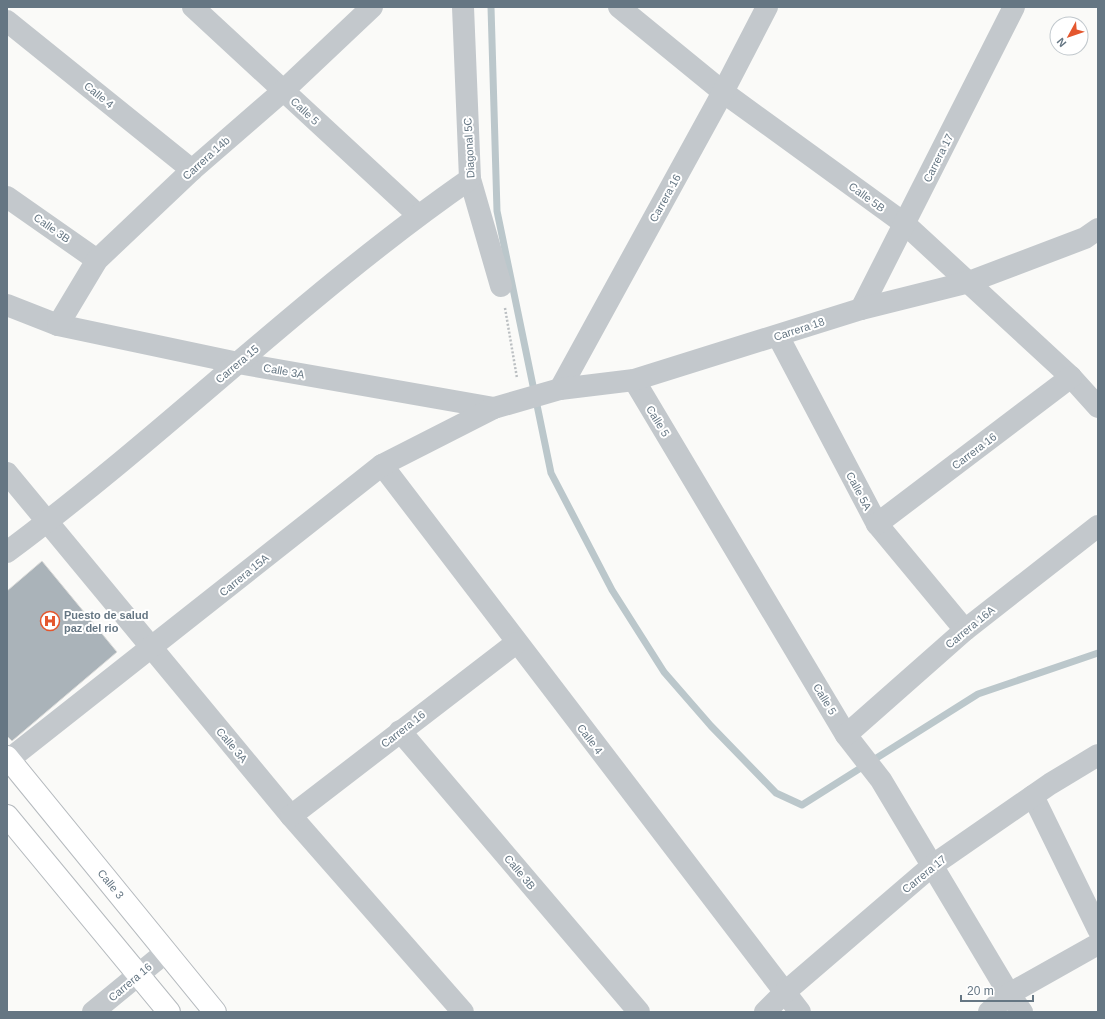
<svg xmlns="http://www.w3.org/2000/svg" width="1105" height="1019" font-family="Helvetica,sans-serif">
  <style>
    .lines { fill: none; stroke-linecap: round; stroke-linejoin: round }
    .stream { stroke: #bbc7cb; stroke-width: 7 }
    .building { fill: #aab3b9; stroke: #dcdcda }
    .major-casing { stroke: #b5babe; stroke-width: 24 }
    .path { stroke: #bbbfc2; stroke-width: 2.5; stroke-dasharray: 2 2; stroke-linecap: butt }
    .minor { stroke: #c3c8cc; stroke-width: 22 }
    .major { stroke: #fff; stroke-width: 22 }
    .labels { text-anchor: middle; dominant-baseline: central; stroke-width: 4; stroke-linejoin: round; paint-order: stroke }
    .street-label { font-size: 11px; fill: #657683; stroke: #fff }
    .poi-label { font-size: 11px; font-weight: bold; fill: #657683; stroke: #fff; text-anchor: start }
  </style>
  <rect width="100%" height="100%" fill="#fafaf8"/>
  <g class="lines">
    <!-- stream -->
    <path class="stream" d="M491,7L497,211L551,473L612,590L664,672L711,726L776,793L802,805L978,694L1098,653"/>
  </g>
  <!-- building -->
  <path class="building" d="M42,561L117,652L12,741L7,736V591Z"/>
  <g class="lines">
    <!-- major casing -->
    <g class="major-casing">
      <g id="major">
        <path d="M7,757L215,1012"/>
        <path d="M7,816L169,1012"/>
      </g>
    </g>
    <!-- path -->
    <path class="path" d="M505,308L517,378"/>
    <!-- minor -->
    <g class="minor">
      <path d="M193,7L418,215"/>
      <path d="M463,7L470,179L501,286"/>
      <path d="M619,7L723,92L905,224L1071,377L1098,407"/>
      <path d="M7,21L192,170"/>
      <path d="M7,197L97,260"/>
      <path d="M7,305L58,325L238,363L494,408"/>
      <path d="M861,309L1014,7"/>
      <path d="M58,325L97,260L192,170L283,91L372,7"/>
      <path d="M778,336L877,524L965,630"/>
      <path d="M634,380L846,735L881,780L1009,994L1022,1012"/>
      <path d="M560,389L723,92L767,7"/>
      <path d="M382,465L800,1012"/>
      <path d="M7,473L291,816L463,1012"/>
      <path d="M877,524L1071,377"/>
      <path d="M7,552C166,434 307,292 470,179"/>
      <path d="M400,731L639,1012"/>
      <path d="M846,735L965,630L1098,526"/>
      <path d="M7,761L382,465L494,408L560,389L634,380L861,309L969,282L1085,238L1098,229"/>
      <path d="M1033,796L1098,929"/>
      <path d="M291,816L516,643"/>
      <path d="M93,1012L166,952"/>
      <path d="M765,1012L784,993L933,865L1050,784L1098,755"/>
      <path d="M989,1012L1009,994L1098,944"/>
    </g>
    <!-- major -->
    <use href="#major" class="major"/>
  </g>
  <!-- icons -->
  <defs>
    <g id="hospital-ring" transform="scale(1)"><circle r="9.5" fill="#fff" stroke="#e4572e" stroke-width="1.5"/><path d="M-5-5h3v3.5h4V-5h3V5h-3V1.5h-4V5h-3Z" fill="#e4572e"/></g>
  </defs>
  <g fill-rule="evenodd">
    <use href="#hospital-ring" x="50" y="621"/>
  </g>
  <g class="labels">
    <!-- street labels -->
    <g class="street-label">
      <text transform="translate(99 95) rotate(39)">Calle 4</text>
      <text transform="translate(305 111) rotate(43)">Calle 5</text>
      <text transform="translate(469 148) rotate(-93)">Diagonal 5C</text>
      <text transform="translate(206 158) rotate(-42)">Carrera 14b</text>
      <text transform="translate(938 158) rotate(-63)">Carrera 17</text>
      <text transform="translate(867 197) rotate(36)">Calle 5B</text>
      <text transform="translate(665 198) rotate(-61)">Carrera 16</text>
      <text transform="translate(52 228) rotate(35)">Calle 3B</text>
      <text transform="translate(799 329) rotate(-18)">Carrera 18</text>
      <text transform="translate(237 364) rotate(-40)">Carrera 15</text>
      <text transform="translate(284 371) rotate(10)">Calle 3A</text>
      <text transform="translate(658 421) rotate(59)">Calle 5</text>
      <text transform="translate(974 451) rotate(-37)">Carrera 16</text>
      <text transform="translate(859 491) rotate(62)">Calle 5A</text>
      <text transform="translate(244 575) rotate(-39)">Carrera 15A</text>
      <text transform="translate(970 627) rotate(-39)">Carrera 16A</text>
      <text transform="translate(825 699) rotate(59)">Calle 5</text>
      <text transform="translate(403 729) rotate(-38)">Carrera 16</text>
      <text transform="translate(590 739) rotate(53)">Calle 4</text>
      <text transform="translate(232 745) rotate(50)">Calle 3A</text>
      <text transform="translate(520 872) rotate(50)">Calle 3B</text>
      <text transform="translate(924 874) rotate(-39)">Carrera 17</text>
      <text transform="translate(111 884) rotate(51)">Calle 3</text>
      <text transform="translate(130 982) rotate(-40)">Carrera 16</text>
    </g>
    <!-- poi labels -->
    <g class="poi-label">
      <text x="64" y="615">Puesto de salud<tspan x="64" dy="13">paz del rio</tspan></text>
    </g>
  </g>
  <!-- border -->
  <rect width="1105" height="1019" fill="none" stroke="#657683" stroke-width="16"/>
  <!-- north arrow -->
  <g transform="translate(1069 36) rotate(230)"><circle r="19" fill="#ffffff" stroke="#c1c8cd"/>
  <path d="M0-3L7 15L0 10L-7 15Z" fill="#e4572e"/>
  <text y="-6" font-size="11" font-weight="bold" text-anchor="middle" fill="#657683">N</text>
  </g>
  <!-- scale -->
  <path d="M961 995v6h72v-6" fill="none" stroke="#657683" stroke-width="2"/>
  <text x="967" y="995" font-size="12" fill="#657683" stroke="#ffffff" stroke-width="3" paint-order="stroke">20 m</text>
</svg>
